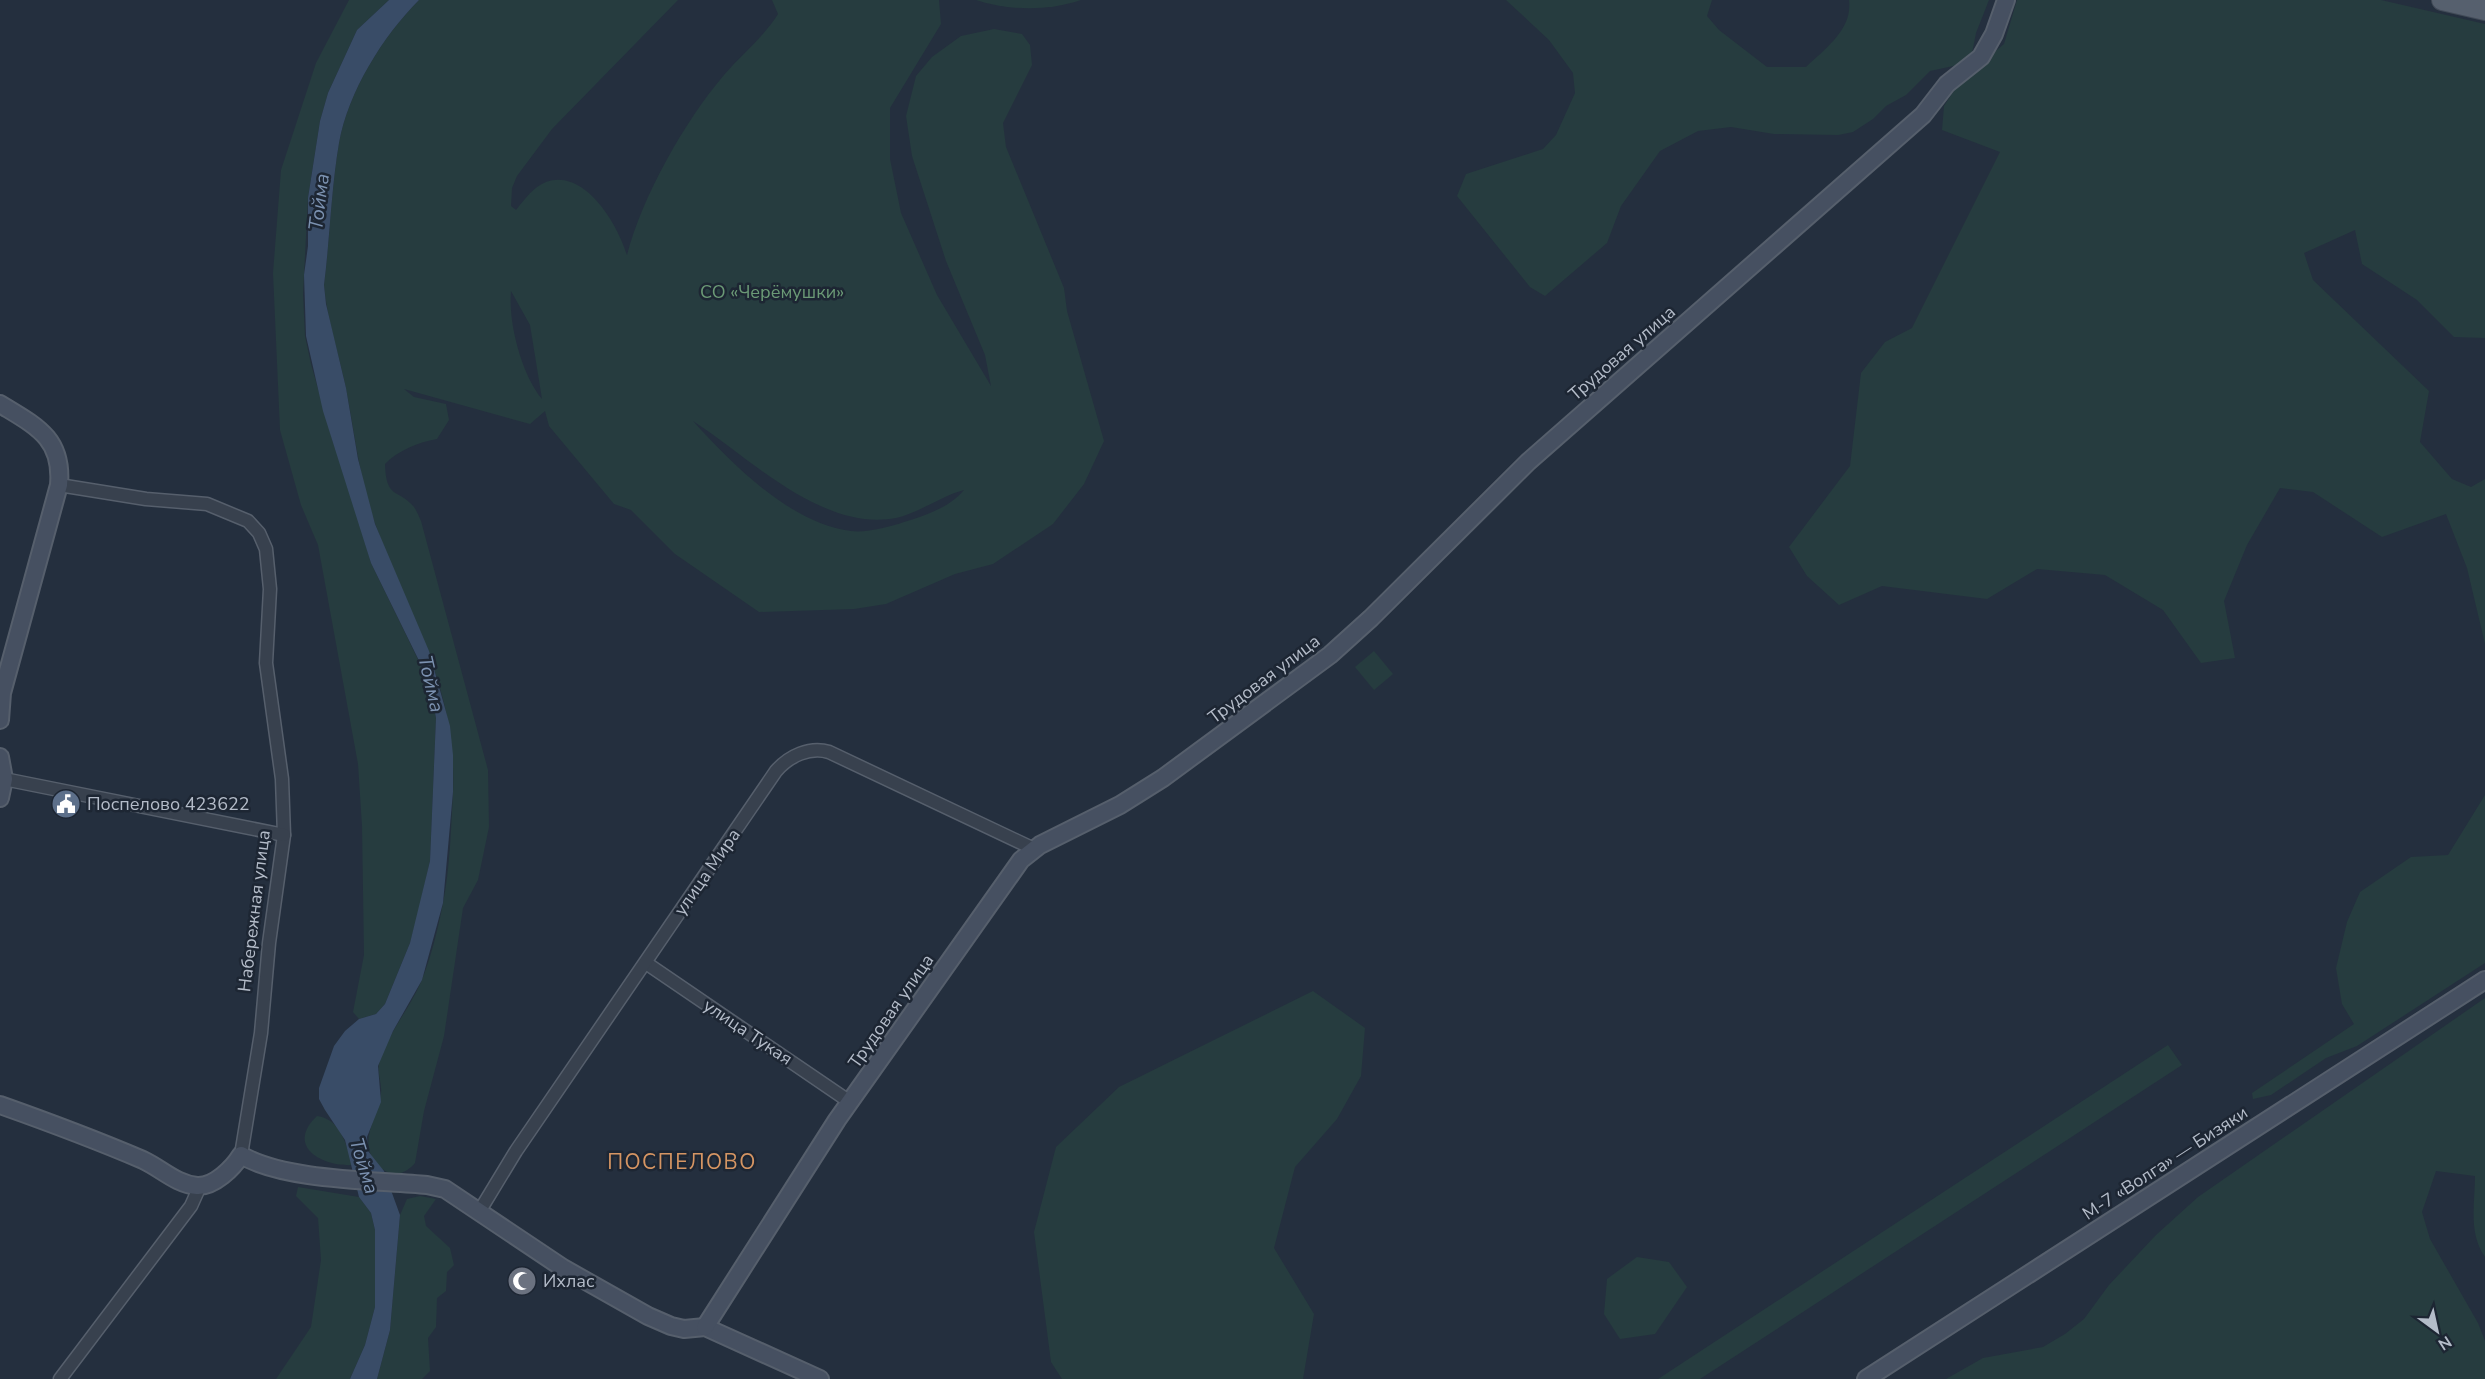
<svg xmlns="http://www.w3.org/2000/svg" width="2485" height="1379" font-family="'Nunito Sans',sans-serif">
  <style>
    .green { fill: #263c3f; fill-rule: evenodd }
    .water { fill: #394c67 }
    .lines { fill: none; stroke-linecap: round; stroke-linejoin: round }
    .street-casing { stroke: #565f6c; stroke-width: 15 }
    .secondary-casing { stroke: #565f6c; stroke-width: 20 }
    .primary-casing { stroke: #414a57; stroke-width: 22 }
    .street { stroke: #38414e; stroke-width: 12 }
    .secondary { stroke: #465061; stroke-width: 16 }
    .primary { stroke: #56606e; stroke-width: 20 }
    .labels { text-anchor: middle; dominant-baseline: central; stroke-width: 5; stroke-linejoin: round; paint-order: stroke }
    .park-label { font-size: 18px; fill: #6b9a76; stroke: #1d2633 }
    .street-label { font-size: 18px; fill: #b4bcc9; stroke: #1d2633 }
    .poi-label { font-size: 18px; fill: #b4bcc9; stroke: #1d2633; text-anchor: start }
    .water-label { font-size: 20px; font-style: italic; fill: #7c92b1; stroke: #1d2633 }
    .quarter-label { font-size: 21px; letter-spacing: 1.5px; fill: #d59563; stroke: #1d2633 }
  </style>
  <rect width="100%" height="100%" fill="#242f3e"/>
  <!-- green -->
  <g class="green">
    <path d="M349,0H389L357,30L328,93L320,121L308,198L303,294L305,336L311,364L333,442L351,492L371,563L429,682L436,718L430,861L417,918L410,943L385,1004L376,1014L359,1019L353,1012L364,955L362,826L358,764L318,545L301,505L280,430L273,273L281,170L316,63Z"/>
    <path d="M419,0H678L552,129L517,176L512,188L511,206L516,210C525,199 533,187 546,182C585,168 618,225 627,255C642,197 684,122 724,75C742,54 763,38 778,14L772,0H939L941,24L890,108V159L901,213L937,295L991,386L985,355L946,261L912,156L906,116L916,76L932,57L961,36L994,29L1022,34L1030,45L1032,65L1003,123L1006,147L1064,288L1067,311L1104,441L1084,484L1053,524L993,564L955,574L886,604L854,609L759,612L675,554L631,510L614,504L549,426L545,411L530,424L404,389L414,397L446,404L449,420L437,439C419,442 397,451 385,464C386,500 398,488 414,507C417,511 419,517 421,521L488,770L489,827L478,880L463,908L444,1036L424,1111L415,1163C410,1169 403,1174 394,1174C387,1173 383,1170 378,1165C356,1142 378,1119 381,1093C382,1083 377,1073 379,1064C387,1034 409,1010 421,982C431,958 438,929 443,903C450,868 451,828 453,792C457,684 410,622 376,526C359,480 355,432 345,384C338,351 327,319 324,285C330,238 331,190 339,143C348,92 383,36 419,0ZM511,291L530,325L542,399C522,375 508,323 511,291ZM693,421C749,457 822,532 896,518C919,513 941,496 964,490C950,507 925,516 904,522C890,527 866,533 851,531C790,523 733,465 693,421Z"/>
    <path d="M976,0H1081C1049,11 1009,11 976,0Z"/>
    <path d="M1506,0H1712L1707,16L1719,30L1767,67H1806C1825,49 1853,29 1849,0H1989L1976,33L1972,53L1966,61L1958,65L1930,71L1906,95L1886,106L1873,119L1853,132L1838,135L1774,134L1731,127L1698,131L1660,151L1621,206L1607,243L1545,296L1530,287L1457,196L1466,174L1543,149L1556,135L1575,93L1573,73L1549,40Z"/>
    <path d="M2017,0H2381L2485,24V338L2454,337L2417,300L2362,264L2355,230L2304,253L2313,280L2429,391L2420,442L2452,479L2471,487L2485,479V644L2467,568L2446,514L2382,537L2313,492L2280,488L2247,545L2224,601L2235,658L2201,663L2163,610L2105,575L2037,569L1987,599L1882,586L1839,605L1807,576L1789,547L1850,466L1861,373L1885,342L1912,328L2000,152L1942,130L1944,106L1961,80L2004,44Z"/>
    <path d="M1374,651L1393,674L1374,690L1355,667Z"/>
    <path d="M2485,795V963L2357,1046L2326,1058L2271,1095L2253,1099L2252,1093L2354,1024L2342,1004L2336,968L2347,922L2360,892L2411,857L2448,855Z"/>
    <path d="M1313,991L1365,1028L1361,1076L1337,1119L1295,1167L1274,1248L1314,1314L1303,1379H1062L1051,1362L1034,1232L1056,1147L1119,1087Z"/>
    <path d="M2485,998V1257C2468,1233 2475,1203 2475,1176L2436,1171L2422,1212L2430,1239L2478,1323L2485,1341V1379H1946L1983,1358L2043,1347L2065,1334L2084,1319L2109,1285L2156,1235L2198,1197Z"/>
    <path d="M2168,1045L2182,1065L1700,1379H1658Z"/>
    <path d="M317,1116C341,1119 346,1145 353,1165C322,1167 285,1146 317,1116Z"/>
    <path d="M298,1187L359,1197L371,1213L375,1230V1307L365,1345L350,1379H276L311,1327L321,1260L318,1218L296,1196Z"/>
    <path d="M420,1196L436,1199L424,1216L426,1226L450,1248L454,1265L447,1272L446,1291L437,1298L436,1327L428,1338L430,1371L422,1379H377L390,1330L400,1215L407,1199Z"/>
    <path d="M1637,1257L1669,1262L1687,1287L1655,1334L1620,1339L1604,1314L1607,1279Z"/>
  </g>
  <!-- water -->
  <path class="water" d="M389,0H419C383,36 348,92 339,143C331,190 330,238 324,285L326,304L346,388L358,459L375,524L429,651L450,726L453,755V792L443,903L422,980L393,1031L378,1066L381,1102L367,1137L368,1151L384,1171L400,1215L390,1330L377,1379H350L365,1345L375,1307V1230L371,1213L359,1197L345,1140L325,1110L319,1099V1088L334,1046L345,1031L359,1019L376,1014L385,1004L410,943L430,861L436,718L429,681L371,563L323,411L306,336L304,275L308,246V198L320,121L328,93L357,30Z"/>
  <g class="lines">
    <!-- street casing -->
    <g class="street-casing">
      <g id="street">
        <path d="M59,485L146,499L207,504L248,521L259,533L266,549L270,589L266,663L282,779L284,835L269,943L261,1033L241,1155"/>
        <path d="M4,779L284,835"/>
        <path d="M646,963L850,1102"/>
        <path d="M479,1212L516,1151L776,771C789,756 810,746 829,752L1034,849"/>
        <path d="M60,1379L191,1206L200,1186"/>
      </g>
    </g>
    <!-- secondary casing -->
    <g class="secondary-casing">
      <g id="secondary">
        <path d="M0,404C36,426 63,438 59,485L2,693L0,720"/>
        <path d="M0,757L4,779L0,798"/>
        <path d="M0,1105C48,1122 96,1140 143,1160C162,1169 176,1184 197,1186C214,1187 233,1168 241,1155C285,1181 375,1180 427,1185L445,1189L563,1268L648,1316L671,1326L684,1329L705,1327L820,1379"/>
        <path d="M705,1327L837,1120L1021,860L1040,845L1120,805L1163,778L1330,655L1371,618L1528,462L1923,115L1947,84L1981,57L1994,34L2006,0"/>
        <path d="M1866,1379L2485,980"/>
      </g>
    </g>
    <!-- primary casing -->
    <g class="primary-casing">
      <path id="primary" d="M2442,0L2485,10"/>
    </g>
    <!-- street -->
    <use href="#street" class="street"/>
    <!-- secondary -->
    <use href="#secondary" class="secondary"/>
    <!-- primary -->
    <use href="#primary" class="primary"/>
  </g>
  <!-- icons -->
  <defs>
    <g id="civic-disc" transform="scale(1.5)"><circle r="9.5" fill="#5c6f8a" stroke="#1d2633"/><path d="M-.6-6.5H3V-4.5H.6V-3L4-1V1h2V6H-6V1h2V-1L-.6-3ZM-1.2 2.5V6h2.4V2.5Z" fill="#fff"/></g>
    <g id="mosque-disc" transform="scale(1.5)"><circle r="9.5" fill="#6b7280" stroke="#1d2633"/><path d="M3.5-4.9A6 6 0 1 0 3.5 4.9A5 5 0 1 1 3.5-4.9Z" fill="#fff"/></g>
  </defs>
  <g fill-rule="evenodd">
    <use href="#civic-disc" x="66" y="804"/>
    <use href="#mosque-disc" x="522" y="1281"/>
  </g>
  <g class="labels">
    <!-- park labels -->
    <g class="park-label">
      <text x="772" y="292">СО «Черёмушки»</text>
    </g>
    <!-- street labels -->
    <g class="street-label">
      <text transform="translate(1622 353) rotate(-41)">Трудовая улица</text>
      <text transform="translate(1264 679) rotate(-37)">Трудовая улица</text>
      <text transform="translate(707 872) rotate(-55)">улица Мира</text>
      <text transform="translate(254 911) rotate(-83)">Набережная улица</text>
      <text transform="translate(891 1011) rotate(-55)">Трудовая улица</text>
      <text transform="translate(748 1032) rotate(34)">улица Тукая</text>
      <text transform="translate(2165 1163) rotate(-33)">М-7 «Волга» — Бизяки</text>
    </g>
    <!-- poi labels -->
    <g class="poi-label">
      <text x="87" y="804">Поспелово 423622</text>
      <text x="543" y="1281">Ихлас</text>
    </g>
    <!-- water labels -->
    <g class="water-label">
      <text transform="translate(319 202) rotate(-83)">Тойма</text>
      <text transform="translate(431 684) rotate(77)">Тойма</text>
      <text transform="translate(364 1166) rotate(73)">Тойма</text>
    </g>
    <!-- quarter labels -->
    <g class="quarter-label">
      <text x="682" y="1162">ПОСПЕЛОВО</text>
    </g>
  </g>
  <!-- north arrow -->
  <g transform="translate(2437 1331) rotate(147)" stroke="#1d2633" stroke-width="4.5" paint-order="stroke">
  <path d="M0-4.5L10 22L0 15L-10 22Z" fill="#b4bcc9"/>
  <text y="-9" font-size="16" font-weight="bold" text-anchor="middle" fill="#b4bcc9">N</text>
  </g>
</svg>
